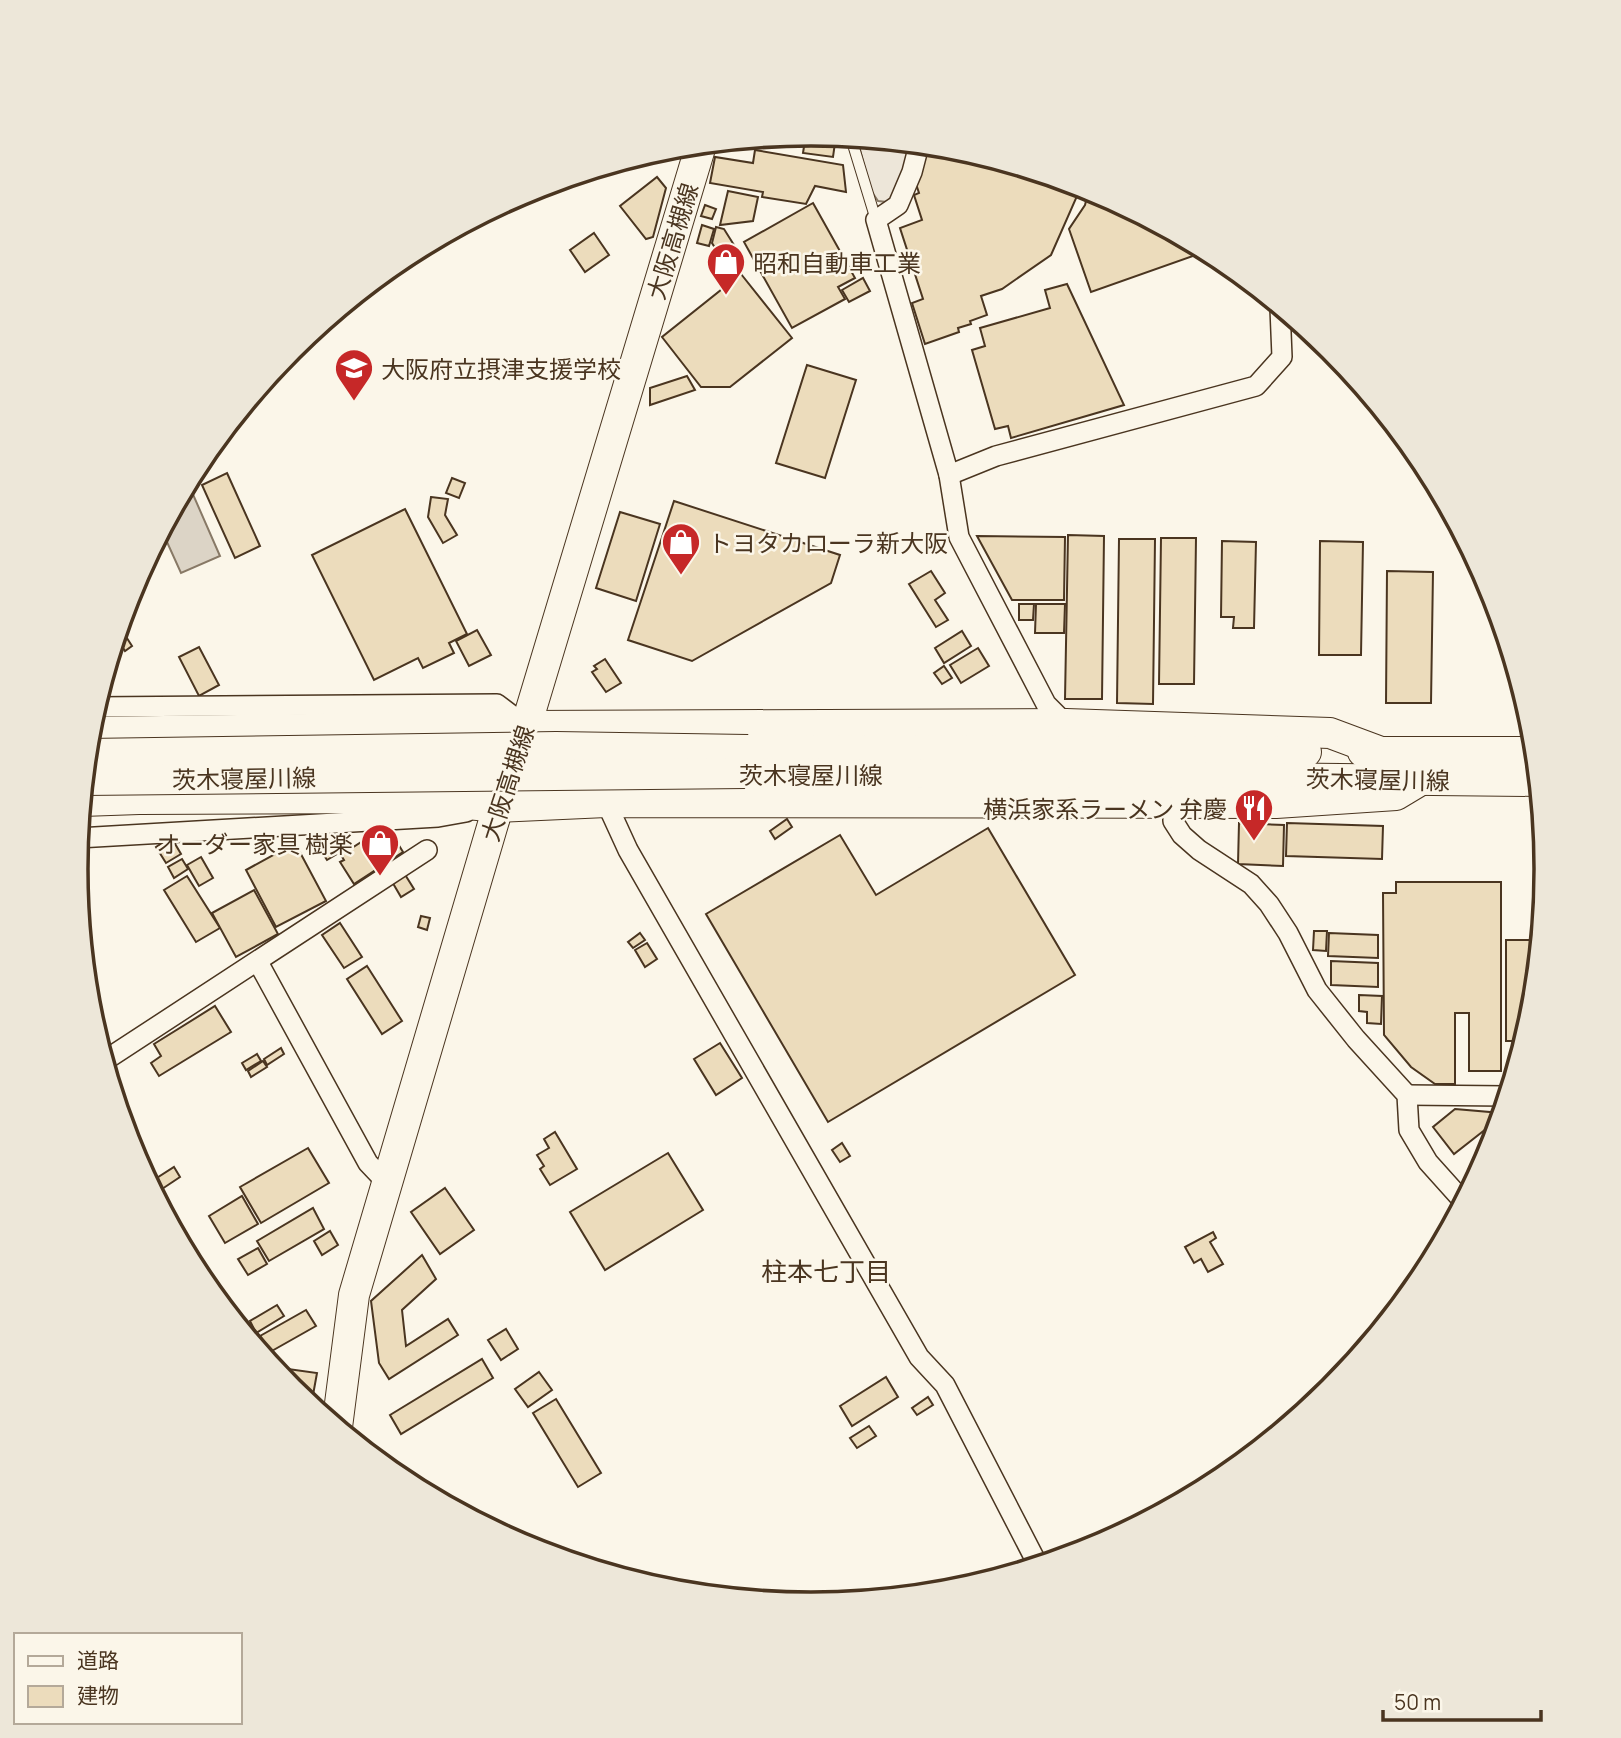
<svg xmlns="http://www.w3.org/2000/svg" width="1621" height="1738" font-family="Manrope,'Noto Sans JP',sans-serif">
  <style>
    .green { fill: #ede6d9; stroke: #887966; stroke-width: 2 }
    .water { fill: #dcd4c6; stroke: #887966; stroke-width: 2 }
    .building { fill: #ecdcbc; stroke: #4a3520; stroke-width: 2 }
    .lines { fill: none; stroke-linecap: round; stroke-linejoin: round }
    .service-casing { stroke: #4a3520; stroke-width: 12 }
    .minor-casing { stroke: #4a3520; stroke-width: 22 }
    .primary-casing { stroke: #4a3520; stroke-width: 32 }
    .service { stroke: #fbf6e9; stroke-width: 10 }
    .minor { stroke: #fbf6e9; stroke-width: 19 }
    .primary { stroke: #fbf6e9; stroke-width: 30 }
    .primary-bridge-casing { stroke: #4a3520; stroke-width: 32; stroke-linecap: butt }
    .primary-bridge { stroke: #fbf6e9; stroke-width: 30 }
    .labels { text-anchor: middle; dominant-baseline: central; stroke-width: 5; stroke-linejoin: round; paint-order: stroke }
    .street-label { font-size: 24px; fill: #4a3520; stroke: #fbf6e9 }
    .poi-label { font-size: 24px; fill: #4a3520; stroke: #fbf6e9; text-anchor: start }
    .neighbourhood-label { font-size: 26px; fill: #4a3520; stroke: #fbf6e9 }
    .rim { fill: none; stroke: #4a3520; stroke-width: 3.5 }
  </style>
  <rect width="100%" height="100%" fill="#fbf6e9"/>
  <!-- green -->
  <path class="green" d="M857,138L911,144L897,193L887,202L878,201L870,189Z"/>
  <!-- water -->
  <path class="water" d="M188,483L220,556L181,573L162,531Z"/>
  <!-- building -->
  <g class="building">
    <path d="M806,134L836,136L833,157L803,153Z"/>
    <path d="M929,145L954,148L1081,187L1051,255L1002,289L981,296L987,315L970,321L971,324L958,328L959,332L925,344L912,303L923,299L900,228L922,220L914,195L919,193L916,184Z"/>
    <path d="M755,150L843,165L846,192L815,186L806,204L762,197L763,192L710,183L715,157L753,163Z"/>
    <path d="M657,177L666,188L653,237L646,239L620,206Z"/>
    <path d="M1089,189L1092,190L1207,251L1091,292L1069,229L1085,205Z"/>
    <path d="M728,191L758,197L753,221L720,225Z"/>
    <path d="M813,203L855,278L838,287L845,299L792,328L744,242Z"/>
    <path d="M705,205L716,209L712,219L701,216Z"/>
    <path d="M702,225L714,229L709,246L697,243Z"/>
    <path d="M716,227L724,229L744,261L729,270L712,243Z"/>
    <path d="M594,233L609,255L585,272L570,250Z"/>
    <path d="M741,274L792,338L730,387H701L662,337Z"/>
    <path d="M863,278L870,291L849,302L842,290Z"/>
    <path d="M1067,284L1124,405L1011,438L1008,426L995,429L972,350L985,346L980,328L1050,308L1045,290Z"/>
    <path d="M807,365L856,380L825,478L776,463Z"/>
    <path d="M687,376L695,390L650,405V388Z"/>
    <path d="M227,473L260,546L235,558L202,485Z"/>
    <path d="M452,478L465,483L459,498L446,493Z"/>
    <path d="M431,497L448,499L445,515L457,535L443,543L428,517Z"/>
    <path d="M674,501L840,555L831,583L692,661L628,640Z"/>
    <path d="M405,509L467,634L449,643L454,653L423,668L418,658L374,680L312,555Z"/>
    <path d="M620,512L660,524L636,601L596,588Z"/>
    <path d="M1068,535L1104,536L1102,699H1065Z"/>
    <path d="M977,536L1065,537L1064,600H1012Z"/>
    <path d="M1161,538H1196L1194,684H1159Z"/>
    <path d="M1119,539H1155L1153,704L1117,703Z"/>
    <path d="M1222,541L1256,542L1254,628H1233L1234,617H1221Z"/>
    <path d="M1320,541L1363,542L1361,655H1319Z"/>
    <path d="M931,571L945,593L935,600L948,620L936,627L909,584Z"/>
    <path d="M1387,571L1433,572L1431,703H1386Z"/>
    <path d="M1019,604H1034L1033,620H1019Z"/>
    <path d="M1036,604H1065L1064,633H1035Z"/>
    <path d="M477,630L491,655L469,666L456,641Z"/>
    <path d="M962,631L971,646L944,663L935,648Z"/>
    <path d="M123,632L132,646L125,651L116,637Z"/>
    <path d="M199,647L219,685L199,696L179,657Z"/>
    <path d="M978,648L989,666L961,683L950,665Z"/>
    <path d="M605,659L621,683L606,692L592,672L597,669L594,666Z"/>
    <path d="M944,666L952,678L942,684L934,673Z"/>
    <path d="M787,819L792,827L775,839L770,831Z"/>
    <path d="M1239,823L1284,825L1283,866L1238,864Z"/>
    <path d="M1287,823L1383,826L1382,859L1286,856Z"/>
    <path d="M988,828L1075,975L828,1122L706,914L840,835L876,895Z"/>
    <path d="M390,831L403,852L354,884L340,862L344,860L341,855L366,839L369,844Z"/>
    <path d="M323,832L337,854L327,860L313,838Z"/>
    <path d="M171,837L181,854L166,863L156,847Z"/>
    <path d="M295,843L326,901L276,927L246,870Z"/>
    <path d="M201,857L213,878L199,886L187,865Z"/>
    <path d="M182,859L188,869L174,878L168,867Z"/>
    <path d="M76,872L86,930L81,931Z"/>
    <path d="M404,873L414,889L401,897L391,880Z"/>
    <path d="M187,876L220,928L196,942L164,890Z"/>
    <path d="M1396,882H1501V1071H1469V1013H1455V1084H1435L1411,1067L1384,1035L1383,893H1396Z"/>
    <path d="M254,890L278,934L236,957L212,913Z"/>
    <path d="M421,916L430,918L427,930L418,927Z"/>
    <path d="M340,923L362,957L344,968L322,935Z"/>
    <path d="M1314,931H1327L1326,951L1313,950Z"/>
    <path d="M640,933L645,940L633,948L628,942Z"/>
    <path d="M1329,933L1378,935V958L1328,956Z"/>
    <path d="M1506,940H1539L1532,1013L1523,1041H1506Z"/>
    <path d="M647,943L657,959L645,967L635,950Z"/>
    <path d="M1331,961L1378,963V987L1331,985Z"/>
    <path d="M367,966L402,1021L382,1034L347,979Z"/>
    <path d="M1359,995L1382,996L1381,1024L1367,1023V1012L1359,1011Z"/>
    <path d="M215,1006L231,1032L159,1076L151,1063L161,1056L154,1044Z"/>
    <path d="M720,1043L742,1078L716,1095L694,1059Z"/>
    <path d="M281,1048L284,1054L267,1065L264,1059Z"/>
    <path d="M257,1054L261,1061L246,1070L242,1063Z"/>
    <path d="M263,1061L267,1067L251,1077L248,1071Z"/>
    <path d="M1455,1109L1501,1113L1500,1118L1454,1154L1433,1127Z"/>
    <path d="M555,1132L577,1169L550,1185L540,1169L544,1166L537,1155L549,1148L544,1139Z"/>
    <path d="M842,1143L850,1156L840,1162L832,1150Z"/>
    <path d="M308,1148L329,1183L261,1223L240,1187Z"/>
    <path d="M668,1153L703,1210L605,1270L570,1212Z"/>
    <path d="M174,1167L180,1177L156,1193L149,1183Z"/>
    <path d="M445,1188L474,1230L440,1254L411,1212Z"/>
    <path d="M242,1196L258,1224L225,1243L209,1216Z"/>
    <path d="M313,1208L324,1229L269,1261L257,1241Z"/>
    <path d="M330,1231L338,1245L322,1255L314,1241Z"/>
    <path d="M1213,1232L1216,1238L1210,1242L1223,1264L1208,1272L1201,1259L1194,1263L1185,1247Z"/>
    <path d="M258,1248L267,1264L248,1275L238,1259Z"/>
    <path d="M422,1255L436,1279L402,1310L406,1346L448,1319L458,1335L389,1379L379,1363L371,1301Z"/>
    <path d="M277,1305L284,1316L256,1333L250,1321Z"/>
    <path d="M306,1310L316,1326L270,1352L260,1336Z"/>
    <path d="M506,1329L518,1349L501,1360L488,1340Z"/>
    <path d="M482,1359L493,1378L401,1434L390,1415Z"/>
    <path d="M288,1369L317,1373L311,1406L286,1383Z"/>
    <path d="M539,1372L552,1390L528,1407L515,1389Z"/>
    <path d="M886,1377L898,1397L852,1426L840,1406Z"/>
    <path d="M928,1397L933,1405L917,1415L912,1408Z"/>
    <path d="M556,1399L601,1473L578,1487L533,1413Z"/>
    <path d="M869,1426L876,1436L857,1448L850,1438Z"/>
  </g>
  <g class="lines">
    <!-- service casing -->
    <g class="service-casing">
      <path id="service" d="M851,138L876,220"/>
    </g>
    <!-- minor casing -->
    <g class="minor-casing">
      <g id="minor">
        <path d="M919,145L912,172L898,205L876,220L949,475L959,537L1046,704L1066,724"/>
        <path d="M949,475L996,456L1256,386L1282,357L1280,308"/>
        <path d="M95,707L497,704L526,726"/>
        <path d="M606,802L628,850L919,1357L945,1385L1038,1565"/>
        <path d="M1173,804V821L1182,835L1199,850L1251,884L1269,904L1288,933L1317,990L1356,1039L1407,1095L1409,1130L1428,1162L1463,1201"/>
        <path d="M78,838L438,817L466,812"/>
        <path d="M258,962L368,1163L387,1183"/>
        <path d="M104,1061L427,850"/>
        <path d="M1407,1095L1506,1096"/>
      </g>
    </g>
    <!-- primary casing -->
    <g class="primary-casing">
      <g id="primary">
        <path d="M89,732L526,726L1066,724L1330,733L1381,752"/>
        <path d="M748,750L1306,752"/>
        <path d="M1363,752H1534"/>
        <path d="M745,773L1537,781"/>
        <path d="M82,801L139,799L407,798L498,807L606,802L1276,803L1396,795L1421,780"/>
        <path d="M337,1427L354,1295L498,807L526,726L701,145"/>
      </g>
    </g>
    <!-- service -->
    <use href="#service" class="service"/>
    <!-- minor -->
    <use href="#minor" class="minor"/>
    <!-- primary -->
    <use href="#primary" class="primary"/>
    <!-- primary-bridge casing -->
    <g class="primary-bridge-casing">
      <g id="primary-bridge">
        <path d="M87,754L556,747L748,750"/>
        <path d="M84,780L745,773"/>
      </g>
    </g>
    <!-- primary-bridge -->
    <use href="#primary-bridge" class="primary-bridge"/>
  </g>
  <!-- icons -->
  <defs>
    <g id="shop-pin" transform="scale(2.0125)"><path d="M0 17L-7.5 6A9.5 9.5 0 1 1 7.5 6Z" fill="#c62828" stroke="#fbf6e9"/><path d="M-5-2.5h2.3a2.7 3.5 0 0 1 5.4 0H5L5.5 6h-11ZM-1.5-2.5h3a1.5 2.3 0 0 0-3 0Z" fill="#fff"/></g>
    <g id="school-pin" transform="scale(2.0125)"><path d="M0 17L-7.5 6A9.5 9.5 0 1 1 7.5 6Z" fill="#c62828" stroke="#fbf6e9"/><path d="M0-5L7-2L0 1L-7-2ZM-4 1L0 2.5L4 1V4Q0 6-4 4Z" fill="#fff"/></g>
    <g id="restaurant-pin" transform="scale(2.0125)"><path d="M0 17L-7.5 6A9.5 9.5 0 1 1 7.5 6Z" fill="#c62828" stroke="#fbf6e9"/><path d="M-5-6h1v4h1v-4h1v4h1v-4h1v5L-1.5 .5V6h-2V.5L-5-1ZM5-6V6H3V1.5H1.5Q1.5-4 5-6Z" fill="#fff"/></g>
  </defs>
  <g fill-rule="evenodd">
    <use href="#shop-pin" x="726" y="262"/>
    <use href="#school-pin" x="354" y="368"/>
    <use href="#shop-pin" x="681" y="542"/>
    <use href="#restaurant-pin" x="1254" y="808"/>
    <use href="#shop-pin" x="380" y="843"/>
  </g>
  <g class="labels">
    <!-- street labels -->
    <g class="street-label">
      <text transform="translate(672 241) rotate(-73)">大阪高槻線</text>
      <text x="811" y="774">茨木寝屋川線</text>
      <text transform="translate(244 778) rotate(-1)">茨木寝屋川線</text>
      <text transform="translate(1378 779) rotate(1)">茨木寝屋川線</text>
      <text transform="translate(507 783) rotate(-72)">大阪高槻線</text>
    </g>
    <!-- poi labels -->
    <g class="poi-label">
      <text x="753" y="262">昭和自動車工業</text>
      <text x="381" y="368">大阪府立摂津支援学校</text>
      <text x="708" y="542">トヨタカローラ新大阪</text>
      <text x="1227" y="808" text-anchor="end">横浜家系ラーメン 弁慶</text>
      <text x="353" y="843" text-anchor="end">オーダー家具 樹楽</text>
    </g>
    <!-- neighbourhood labels -->
    <g class="neighbourhood-label">
      <text x="826" y="1271">柱本七丁目</text>
    </g>
  </g>
  <!-- crop -->
  <path d="M0 0H1621V1738H0ZM88 869a723 723 0 1 1 1446 0a723 723 0 1 1-1446 0Z" fill="#ede7d9" fill-rule="evenodd"/>
  <path class="rim" d="M88 869a723 723 0 1 1 1446 0a723 723 0 1 1-1446 0Z"/>
  <!-- legend -->
  <rect x="14" y="1633" width="228" height="91" fill="#fbf6e9" stroke="#b4a999" stroke-width="2"/>
  <rect x="28" y="1656" width="35" height="10" fill="#fbf6e9" stroke="#b4a999" stroke-width="2"/>
  <text x="77" y="1668" font-size="21" fill="#4a3520">道路</text>
  <rect x="28" y="1686" width="35" height="21" fill="#ecdcbc" stroke="#b4a999" stroke-width="2"/>
  <text x="77" y="1703" font-size="21" fill="#4a3520">建物</text>
  <!-- scale -->
  <path d="M1383 1710v10h158v-10" fill="none" stroke="#4a3520" stroke-width="3.5"/>
  <text x="1394" y="1710" font-size="21" fill="#4a3520" stroke="#fbf6e9" stroke-width="5" paint-order="stroke">50 m</text>
</svg>
